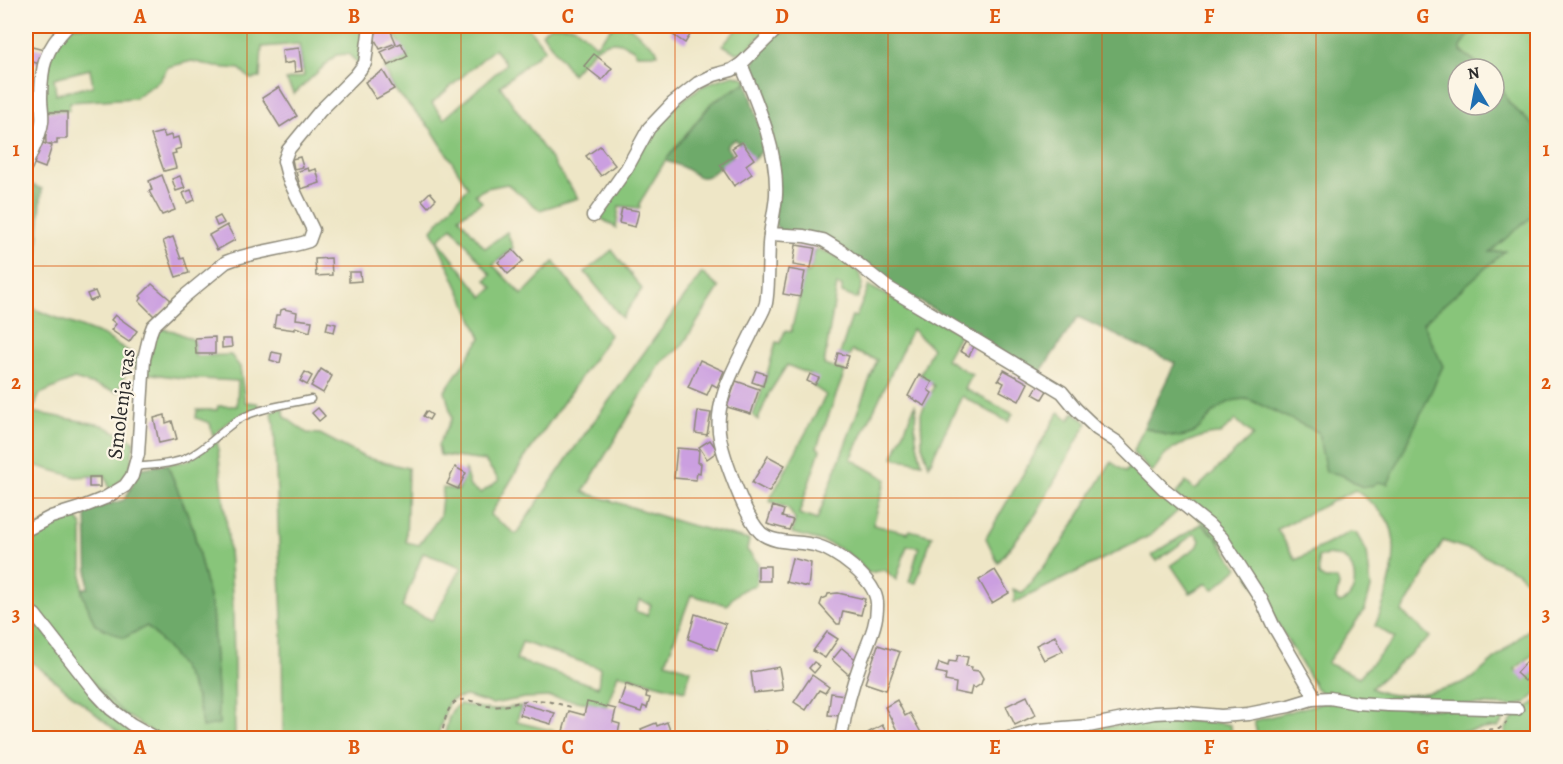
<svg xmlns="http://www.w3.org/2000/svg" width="1563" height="764" font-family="Alegreya,serif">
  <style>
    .green { fill: #88c57a; stroke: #5a7852; stroke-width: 1.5; fill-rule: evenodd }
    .forest { fill: #6eaa6a; stroke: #4c6a4a; stroke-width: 1.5 }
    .building { fill: #cb9fe0 }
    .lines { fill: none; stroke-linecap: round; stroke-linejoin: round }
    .lane-casing { stroke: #8c8878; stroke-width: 9 }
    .street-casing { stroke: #8c8878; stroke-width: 15 }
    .path { stroke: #8c8878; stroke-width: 2; stroke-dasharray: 4.5 4.5; stroke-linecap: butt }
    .lane { stroke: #fff; stroke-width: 6 }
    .street { stroke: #fff; stroke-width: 12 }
    .grid { fill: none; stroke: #df570e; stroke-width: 1.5; stroke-opacity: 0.55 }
    .labels { text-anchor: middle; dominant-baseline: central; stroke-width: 4.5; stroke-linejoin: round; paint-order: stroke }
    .street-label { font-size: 21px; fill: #2b2b2b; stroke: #fcf5e5 }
    .neatline { fill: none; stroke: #df570e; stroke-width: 2 }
    .grid-label { font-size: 20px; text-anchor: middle; font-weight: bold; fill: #df570e }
  </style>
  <rect width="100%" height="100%" fill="#fcf5e5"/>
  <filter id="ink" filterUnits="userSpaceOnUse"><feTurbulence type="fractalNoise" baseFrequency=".0167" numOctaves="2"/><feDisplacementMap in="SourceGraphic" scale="12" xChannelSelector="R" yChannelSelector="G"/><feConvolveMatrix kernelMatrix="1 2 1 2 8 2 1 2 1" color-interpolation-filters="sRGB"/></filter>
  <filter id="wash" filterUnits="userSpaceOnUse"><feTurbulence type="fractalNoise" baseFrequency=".008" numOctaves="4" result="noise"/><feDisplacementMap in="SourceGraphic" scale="24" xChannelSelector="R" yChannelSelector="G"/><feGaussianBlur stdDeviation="1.35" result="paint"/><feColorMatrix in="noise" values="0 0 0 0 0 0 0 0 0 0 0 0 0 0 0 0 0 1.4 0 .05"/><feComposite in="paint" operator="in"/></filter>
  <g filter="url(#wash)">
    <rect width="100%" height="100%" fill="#eee6c6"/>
    <!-- green -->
    <g class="green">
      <path d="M72,26H364L360,65L348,54L336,55L294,94L286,80L304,76L299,44L262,47L260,78L250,79L240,69L216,67L192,61L168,67L160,80L134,98L70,102L69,110H45L44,88L52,48ZM90,69L93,86L56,94L54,78Z"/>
      <path d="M389,26H527L545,49L500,86L578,198L540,210L507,184L487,188L475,194L482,202L459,217L485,248L507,232L513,248L493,265L522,295L554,262L610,335L524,459L490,515L516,534L571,453L702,273L719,288L682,346L661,363L583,492L686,524L749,540L747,550L758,563L756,585C743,588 735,594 727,605L691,595L666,662L691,670L685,691L618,674L607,706L550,697L525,698L492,704L466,696L453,699L448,703L437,738H283L282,619L274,422L271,411L283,408L285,417L307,433L320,434L364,457L408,468L406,542L419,545L440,516L443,488L459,490L465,470L470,487L481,493L499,480L485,461L440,455L438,445L452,418L445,391L481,338L432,230L468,187L432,130L395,90L384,68L408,56ZM494,49L506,64L444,119L432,103ZM452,227L491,275L486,280L493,288L483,297L438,240ZM423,553L462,567L432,620L402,607ZM640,600L651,605L647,615L635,611ZM522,642L600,668L598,687L516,660Z"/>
      <path d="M550,26H574L596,45L613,26H629L656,49L658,54H637C634,49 632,48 626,45C602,33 587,58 572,74L542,33Z"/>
      <path d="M740,26H770L744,52L736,53L723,45Z"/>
      <path d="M1474,26H1537V129L1509,103L1498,79L1494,76V69H1485L1461,51V47Z"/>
      <path d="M734,75L745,78L747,82L711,103L665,161L639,204L640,208L619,206L616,228L602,219L599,215C627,172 657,112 703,86C713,81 723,78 734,75Z"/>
      <path d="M1537,212V591L1517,572L1476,552L1443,541L1402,612L1430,637L1371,688C1397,704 1448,690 1473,678L1537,622V657L1535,653L1515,669L1524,680L1534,673L1532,670L1537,665V693L1526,703L1515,706L1381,702L1324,694L1316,688L1239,559L1175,495L1186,482L1195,490L1253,435L1236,420L1220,434C1205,433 1173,446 1163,457C1159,462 1157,468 1152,472L1133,453L1144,427L1166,435L1193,433C1204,421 1220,400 1238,399C1248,398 1257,402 1266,405L1419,315L1478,261ZM1355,490C1366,498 1378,507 1386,518C1405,544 1386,600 1375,626L1395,638L1359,677L1327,663L1365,609L1371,588L1367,552L1356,533L1350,532L1296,560L1277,529ZM1328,555C1332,556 1339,556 1342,558C1360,566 1358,600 1339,603L1336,599L1339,585L1337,579H1325L1319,575L1318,557Z"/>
      <path d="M816,249C829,252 860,265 862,281C863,287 859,293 857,299L842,293V286L837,285L824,365L845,371L817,447L820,450L799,514L817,520L877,360L852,351L849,357L840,354L852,316L856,317L869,286L960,333L946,359L972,375L965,389L1013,414L1008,422L962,396L929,465L922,445L921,413L934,386L920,376L932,348L912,329L851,459L886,479L873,525L908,533L910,530L932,536L916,583L909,582L919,547L907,546L896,580L885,570L868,573C844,545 827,542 792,533L795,519L788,508L769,501L826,395L813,386L816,377L787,365L769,393L758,420L753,416L766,378L776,342L780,343L785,331L791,332L805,273H809Z"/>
      <path d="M612,250L642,289L622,318L585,272Z"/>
      <path d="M26,306L104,336L139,358L138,368L128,367L118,392L74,379L40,394L32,412L102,425L134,441L130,471L110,490L105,475L76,477L26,463Z"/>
      <path d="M157,328L174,331L194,340L195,356L231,355L240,367L245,402L257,403L261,409L228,422L213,436L210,423L196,418L197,410H217L218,406H237L238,381L182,378L146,373Z"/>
      <path d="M915,405C917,411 915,417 915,424C915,438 918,450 922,463L893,458Z"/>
      <path d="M1059,412L1069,420L1074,412L1087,423L1036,514L998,563L986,538Z"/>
      <path d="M217,440L228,536L233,607L235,738H161L110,704L26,605V536L39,526L75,516L82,526V593L146,625L172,652L188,677L196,697L200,708L202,726L219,724L212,610L192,525L167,464L187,461Z"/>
      <path d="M1133,460L1179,510L1151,535L1014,603L1015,596L1013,589L1023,593L1061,545L1111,462L1126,472Z"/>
      <path d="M1201,524L1215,536L1238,568L1213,590L1207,583L1190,593L1171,565L1198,546L1200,540L1197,535L1194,534L1157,561L1152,555Z"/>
      <path d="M26,615L35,622L147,738H125L32,662L26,666Z"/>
      <path d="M1537,701V738H1507L1505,730C1513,716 1524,710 1537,701Z"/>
      <path d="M1325,702L1509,713L1498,727L1459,732L1445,738H1238L1257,734L1254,721Z"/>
      <path d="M460,704L491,710L521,706L517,722L583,738H444C447,726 448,709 460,704Z"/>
      <path d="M1167,719L1221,723L1230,725L1234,738H1065V732Z"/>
    </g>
    <!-- forest -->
    <g class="forest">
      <path d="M784,26H1474L1461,47V51L1485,69H1458V105H1494V76L1498,79L1509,103L1537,129V212L1490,252L1505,251L1423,323L1443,366L1388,484L1378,482C1359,495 1357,480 1341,475C1336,473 1331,473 1326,472L1318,432L1248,399C1211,398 1207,432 1185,436C1172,439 1156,431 1144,427L1175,363L1078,317L1039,374L1009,358L959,323L871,275L838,245L779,231L775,224L774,146L766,107L753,72V66L756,56Z"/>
      <path d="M747,82L766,147L752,161L735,139L726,146L733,156C691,195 707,170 665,161L712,103Z"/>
      <path d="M26,182L42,189L37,257L26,294Z"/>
      <path d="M167,464L192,525L212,610L219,724L202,727C199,684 175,655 147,626L124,638L95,625L82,593L83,588H88L86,510L124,500L132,486L137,469Z"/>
    </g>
    <g id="blocks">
      <!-- building -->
      <g class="building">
        <path d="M675,26H683L692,32L685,43L670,33Z"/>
        <path d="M389,27L396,43L380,49L372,34Z"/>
        <path d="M401,43L408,56L388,66L381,52Z"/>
        <path d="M28,46L44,50L40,64L26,60Z"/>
        <path d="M299,48L302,71L295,72L294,62L283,64L282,50Z"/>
        <path d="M594,54L612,68L602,80L584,66Z"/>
        <path d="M383,71L394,89L376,99L365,82Z"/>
        <path d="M279,87L297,116L280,127L262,98Z"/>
        <path d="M26,96H29L31,107L26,108Z"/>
        <path d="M45,112H67V139H57V144H46Z"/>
        <path d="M26,122L35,123L32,140L26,139Z"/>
        <path d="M163,132L165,137L171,135L172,139L178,137L181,148L175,150L176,153L172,154L176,168L164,171L151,135Z"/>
        <path d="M40,142L52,146L45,168L32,163Z"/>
        <path d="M742,142L754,159L746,165L752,174L734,186L720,165L736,154L732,148Z"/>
        <path d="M600,146L615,165L601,176L586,156Z"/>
        <path d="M300,157L303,167L294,169L292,159Z"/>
        <path d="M308,168L309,171L316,169L320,183L301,189L296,172Z"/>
        <path d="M162,175L175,210L162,215L149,191L152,190L149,181Z"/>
        <path d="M180,176L185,188L176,191L172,179Z"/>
        <path d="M191,190L195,200L187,203L183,193Z"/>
        <path d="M430,192L436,199L428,207L422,200Z"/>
        <path d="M622,208L639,211L635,227L619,223Z"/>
        <path d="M220,216L224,223L217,226L214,219Z"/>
        <path d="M227,225L235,240L217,250L209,235Z"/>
        <path d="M173,237L181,259L184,258L189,273L176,277L163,241Z"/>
        <path d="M796,245L815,248L811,268L793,265Z"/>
        <path d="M513,250L523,261L508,274L498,262Z"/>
        <path d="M331,258L332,275L316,276L315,259Z"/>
        <path d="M788,269L805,272L800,297L783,294Z"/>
        <path d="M349,272H360L361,281L349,282Z"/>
        <path d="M152,284L172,301L155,317L139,301L142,298L140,296Z"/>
        <path d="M95,291L98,298L90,301L87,294Z"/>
        <path d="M284,309L297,312L296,319L312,321L310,332L295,327V330L274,327L276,315H280L281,310Z"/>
        <path d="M115,315L137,331L129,342L111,330L116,324L111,320Z"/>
        <path d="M328,322L336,324L334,332L326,330Z"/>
        <path d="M215,337V354H196L195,338Z"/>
        <path d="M968,338L976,343L969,356L960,351Z"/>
        <path d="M222,339H231L232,347L222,348Z"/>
        <path d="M272,352L282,354L280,363L270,360Z"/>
        <path d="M838,353L849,356L845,368L835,365Z"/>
        <path d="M700,360L724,371L717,387L712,384L707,395L688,387Z"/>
        <path d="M321,369L332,376L323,393L311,386Z"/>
        <path d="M1004,370L1028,383L1019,401L1000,391L1004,383L998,380Z"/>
        <path d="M756,371L766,374L763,386L752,382Z"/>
        <path d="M305,372L312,376L307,385L300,381Z"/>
        <path d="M810,374L819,378L815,385L807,381Z"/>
        <path d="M919,375L932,382L928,390L932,393L925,406L908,396Z"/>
        <path d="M736,381L759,389L751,414L727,407Z"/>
        <path d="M1039,384L1048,389L1042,399L1033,394Z"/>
        <path d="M318,408L325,416L319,421L312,413Z"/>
        <path d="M426,411L432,415L429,420L423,416Z"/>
        <path d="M698,411L711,413L707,435L695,433Z"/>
        <path d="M165,415L166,423L172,421L177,439L159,443L154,418Z"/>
        <path d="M710,440L718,451L707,459L699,447Z"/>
        <path d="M677,448L699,450L698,463H701L700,473L697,472L696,480L674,478Z"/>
        <path d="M768,456L785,465L769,492L752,483Z"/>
        <path d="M455,467L466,473L458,489L447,484Z"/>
        <rect x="89" y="477" width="11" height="10"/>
        <path d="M773,506L784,510L782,517L793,520L789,530L767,524Z"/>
        <path d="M792,558L811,563L808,587L786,582Z"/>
        <rect x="758" y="566" width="12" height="15"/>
        <path d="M995,570L1009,593L992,603L979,580Z"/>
        <path d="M838,593L865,599L861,615L843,611L840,624H837L820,605L822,599L827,597L828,594Z"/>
        <path d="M695,614L726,624L717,650L688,639Z"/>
        <path d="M827,632L838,639L825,658L813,651Z"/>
        <path d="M1055,636L1063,651L1044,660L1036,645Z"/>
        <path d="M878,645L900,652L886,690L865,683Z"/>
        <path d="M842,648L859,662L848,674L832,660Z"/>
        <path d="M958,655L968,657L966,666L972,667L971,670L979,671L983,678L981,684L975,688L972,687L970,695L955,692L956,683L945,681L946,674L936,672L939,663L948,666L949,661L956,662Z"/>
        <path d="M1527,661L1536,670L1525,681L1516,673Z"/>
        <path d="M814,662L820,666L814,673L809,668Z"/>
        <path d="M779,667L783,690L754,693L751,672Z"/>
        <path d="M812,675L829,687L825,693L819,690L806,710L794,702Z"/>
        <path d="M626,684L647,692L646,697L650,698L647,708L643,706L641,712L619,705Z"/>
        <path d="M831,693L845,695L842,716L828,715Z"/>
        <path d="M1027,696L1036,715L1015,725L1006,706Z"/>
        <path d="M897,700L905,716L910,713L924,738H901L885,707Z"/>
        <path d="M587,702L616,709L613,722L620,724L617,738H595L563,731L569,711L584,715Z"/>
        <path d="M523,704L555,713L551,724L520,715Z"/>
        <path d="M667,722L672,736L665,738H645L641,729L656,723L657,726Z"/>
        <path d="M882,725L890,738H866L864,735Z"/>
        <path d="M767,731L769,738H749Z"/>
      </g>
    </g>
  </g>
  <g filter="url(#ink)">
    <use href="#blocks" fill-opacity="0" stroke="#8c8878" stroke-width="1.5"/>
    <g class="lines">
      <!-- lane casing -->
      <g class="lane-casing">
        <path id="lane" d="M135,467C151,465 171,465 186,458C208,449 222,428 243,417C264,407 289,404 311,399"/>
      </g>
      <!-- street casing -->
      <g class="street-casing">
        <g id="street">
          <path d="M741,64L780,26"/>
          <path d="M26,166C31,151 40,138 42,122C43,114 41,106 41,98C41,66 45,49 68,26"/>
          <path d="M593,216L627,168L649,128L673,103L698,83L714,75L732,70L741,64C758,105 778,150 776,195C775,211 770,228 769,244C768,261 769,287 766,303C764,311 758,320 754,328C739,361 712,400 720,438C724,459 746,519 761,533C774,544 798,541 814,545C835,549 876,580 877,603C878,625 867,644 860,664C851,688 845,713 841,738"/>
          <path d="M770,234L804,236L823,240L843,252L887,287L1062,392L1076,409L1097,429L1117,442L1163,488L1209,525L1222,538L1261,599L1273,625L1312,692V699"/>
          <path d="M26,530L51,517L80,508L105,498L125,486L132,476L138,454L144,359L150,334L153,326L186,295L226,262C252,251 282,250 309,241L313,230L289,180L284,161L288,150L320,111L356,75L365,63L370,26"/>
          <path d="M26,609L35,615L96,693L111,709L131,724L156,738"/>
          <path d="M1009,738L1039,730L1088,726L1154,713L1176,712L1221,716L1248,714L1289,706L1312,699L1330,698L1357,703L1388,705L1517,709"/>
        </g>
      </g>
      <!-- path -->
      <g class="path">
        <path d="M1529,703L1538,696"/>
        <path d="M441,738C444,727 445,707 457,701C466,697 479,704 488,706C504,709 519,700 534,700C546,700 559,704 571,707"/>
        <path d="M1454,738L1478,730L1499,729L1507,722"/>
      </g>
      <!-- lane -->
      <use href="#lane" class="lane"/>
      <!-- street -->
      <use href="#street" class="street"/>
    </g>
  </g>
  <!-- grid -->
  <path class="grid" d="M247,26V738M461,26V738M675,26V738M888,26V738M1102,26V738M1316,26V738M26,266H1538M26,498H1538"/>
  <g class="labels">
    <!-- street labels -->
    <g class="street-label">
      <text transform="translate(121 404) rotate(-83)">Smolenja vas</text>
    </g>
  </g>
  <!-- margin -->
  <rect width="1563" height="764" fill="none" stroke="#fcf5e5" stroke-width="66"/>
  <!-- north arrow -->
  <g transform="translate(1476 87) rotate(350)"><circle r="28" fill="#fcf5e5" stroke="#a8a49b" stroke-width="1.5"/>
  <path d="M0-4.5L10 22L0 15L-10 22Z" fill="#1f6fb2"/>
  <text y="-9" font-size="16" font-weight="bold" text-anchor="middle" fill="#2b2b2b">N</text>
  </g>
  <rect x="33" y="33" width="1497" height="698" class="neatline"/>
  <g class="grid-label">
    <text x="140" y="23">A</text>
    <text x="354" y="23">B</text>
    <text x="568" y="23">C</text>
    <text x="782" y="23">D</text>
    <text x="995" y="23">E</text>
    <text x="1209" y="23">F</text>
    <text x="1423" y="23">G</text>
    <text x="16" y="156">1</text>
    <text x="1546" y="156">1</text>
    <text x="16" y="389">2</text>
    <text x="1546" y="389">2</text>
    <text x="16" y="621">3</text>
    <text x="1546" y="621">3</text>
    <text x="140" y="754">A</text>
    <text x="354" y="754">B</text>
    <text x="568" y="754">C</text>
    <text x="782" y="754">D</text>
    <text x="995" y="754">E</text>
    <text x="1209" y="754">F</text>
    <text x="1423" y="754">G</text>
  </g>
</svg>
